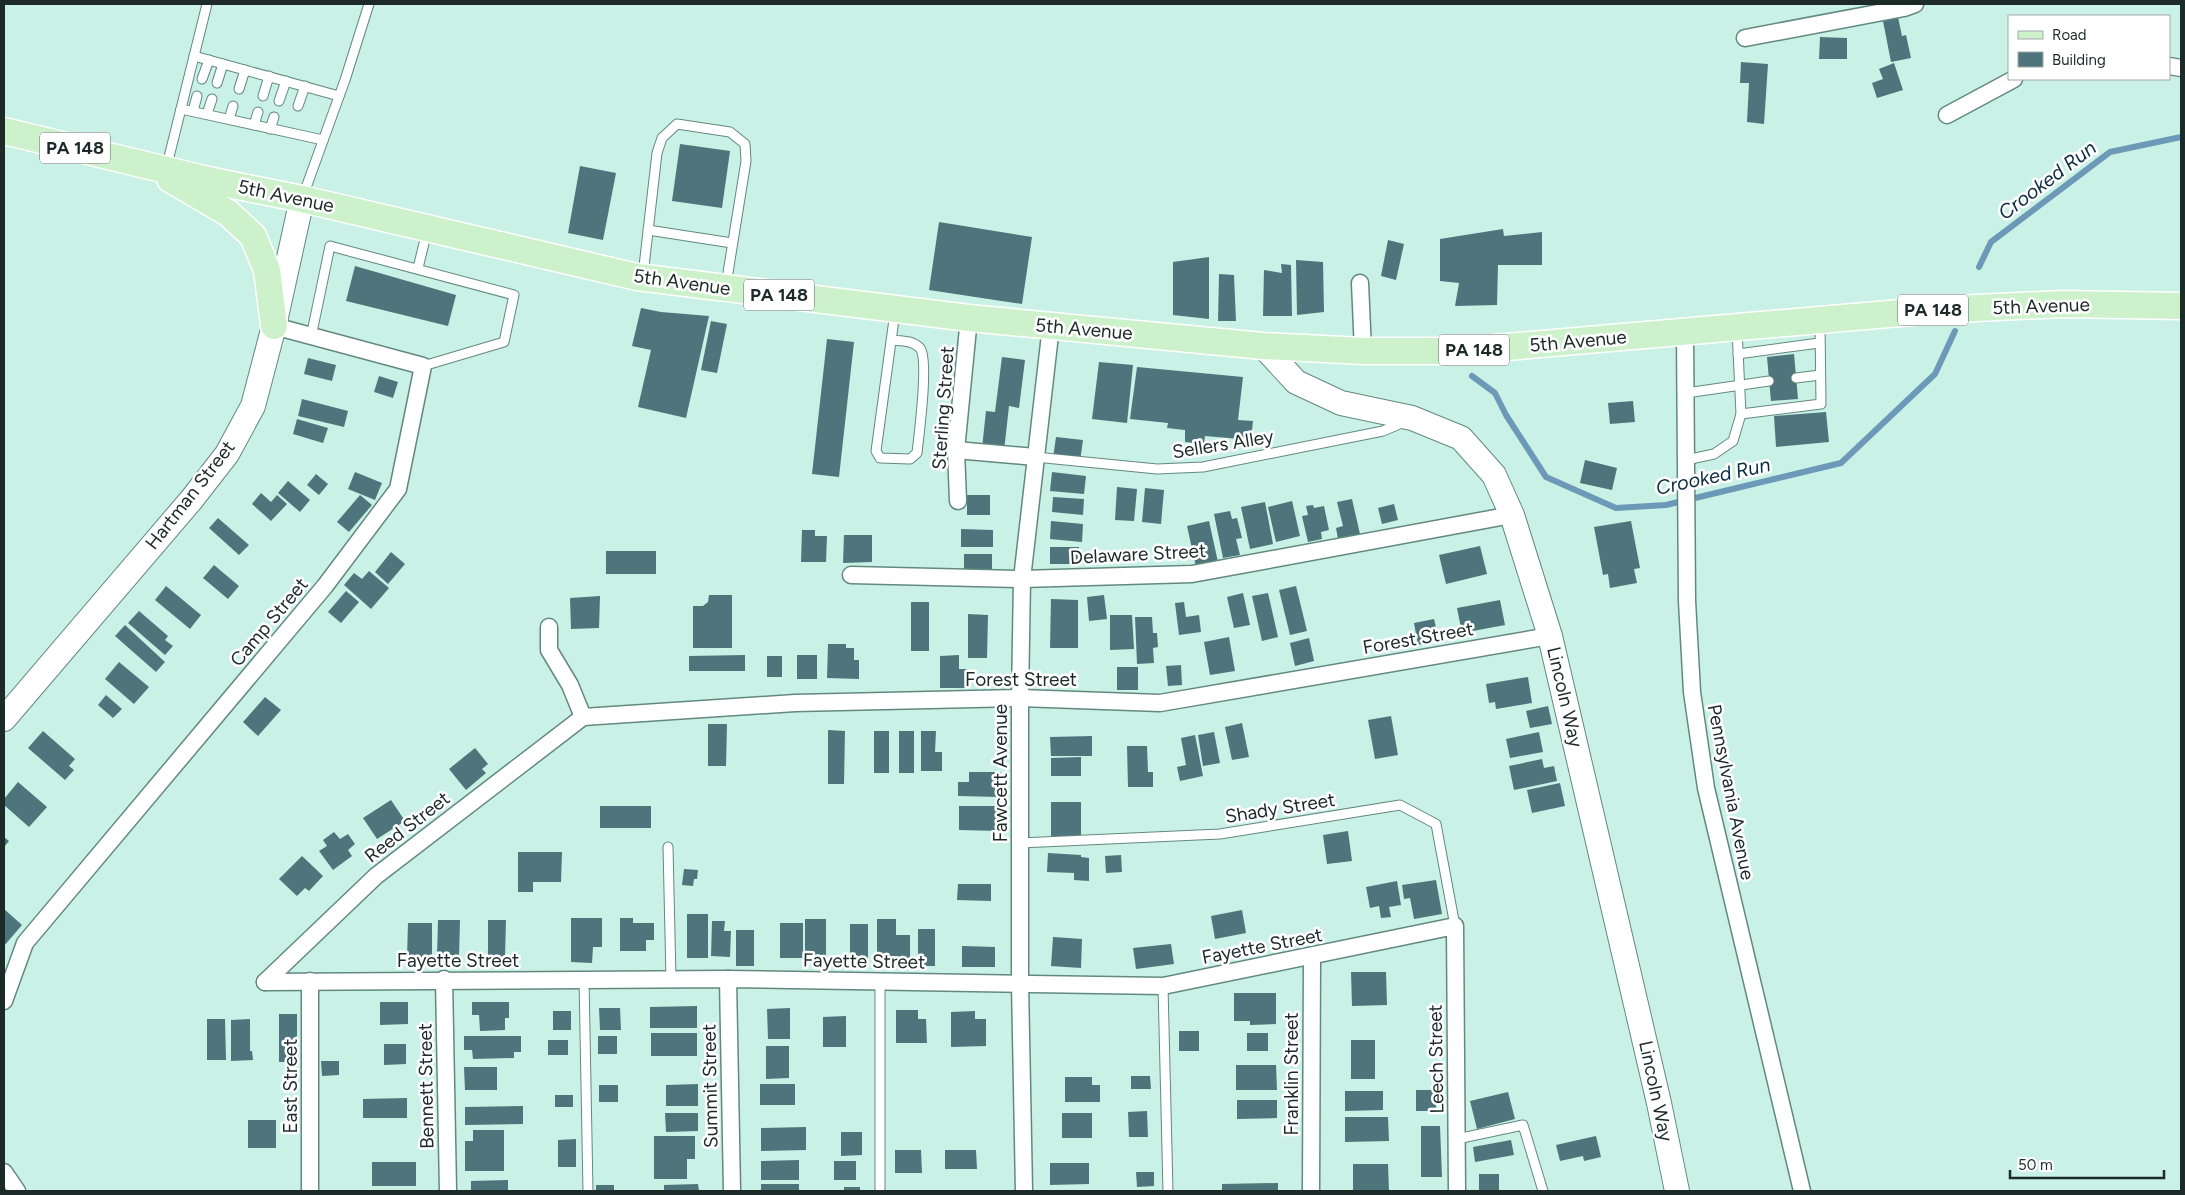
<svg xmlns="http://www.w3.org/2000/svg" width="2185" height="1195" font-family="Figtree,sans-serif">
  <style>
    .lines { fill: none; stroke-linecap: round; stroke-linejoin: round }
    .stream { stroke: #6c99b7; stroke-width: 6 }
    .building { fill: #4e757c }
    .lane-casing { stroke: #63897f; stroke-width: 11 }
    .street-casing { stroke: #63897f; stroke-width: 19 }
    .secondary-casing { stroke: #63897f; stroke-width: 26 }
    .primary-casing { stroke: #fff; stroke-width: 29 }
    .lane { stroke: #fff; stroke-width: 9 }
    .street { stroke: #fff; stroke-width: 16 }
    .secondary { stroke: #fff; stroke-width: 24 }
    .primary { stroke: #cdf2cb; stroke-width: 26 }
    .labels { text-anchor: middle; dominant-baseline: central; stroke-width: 5; stroke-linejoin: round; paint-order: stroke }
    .shield { fill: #fff; stroke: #606b68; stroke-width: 1 }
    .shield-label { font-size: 18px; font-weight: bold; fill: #1c2b27 }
    .street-label { font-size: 19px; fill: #1c2b27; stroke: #fff }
    .water-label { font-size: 20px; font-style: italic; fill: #0b2c42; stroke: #fff }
  </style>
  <rect width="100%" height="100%" fill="#c9f1e6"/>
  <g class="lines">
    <!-- stream -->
    <g class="stream">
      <path d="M1979,267L1991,242L2110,152L2181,137"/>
      <path d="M1472,376L1495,393L1506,415L1546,477L1616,508L1666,505L1841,463L1935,374L1955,331"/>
    </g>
  </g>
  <!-- building -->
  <g class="building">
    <path d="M1898,17L1902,36L1906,35L1911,58L1891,62L1883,21Z"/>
    <path d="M1820,37L1847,38V59H1819Z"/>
    <path d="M1741,62L1768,64L1764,124L1747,122L1749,83H1740Z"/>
    <path d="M1894,63L1903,90L1877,98L1872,83L1883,79L1879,69Z"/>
    <path d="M680,144L730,151L722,208L672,201Z"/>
    <path d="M580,166L616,173L603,240L568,233Z"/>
    <path d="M939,222L1032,237L1022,304L929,290Z"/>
    <path d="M1503,229L1504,236L1542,232V265H1498L1497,305L1455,306L1459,283L1440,281V239Z"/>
    <path d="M1388,240L1404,244L1396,280L1381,276Z"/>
    <path d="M1209,257V319L1173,315V262Z"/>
    <path d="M1296,260L1323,262L1324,312L1297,315Z"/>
    <path d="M1281,264L1291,265L1292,316H1263L1264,270L1282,273Z"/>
    <path d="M355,266L456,295L448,326L346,301Z"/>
    <path d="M1219,274L1234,275L1236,321H1218Z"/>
    <path d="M641,308L661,312L709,316L686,418L638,407L651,350L632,346Z"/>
    <path d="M711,321L727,324L717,373L701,370Z"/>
    <path d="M827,339L854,342L839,477L812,474Z"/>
    <path d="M1794,354L1798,399L1771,401L1767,357Z"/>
    <path d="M1002,357L1025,360L1019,408L1009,406L1004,451L982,448L986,411L995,412Z"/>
    <path d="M308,358L336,365L332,381L304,374Z"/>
    <path d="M1099,362L1133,365L1127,423L1092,419Z"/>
    <path d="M1137,367L1243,377L1238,420L1253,421L1251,440L1205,436L1204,444L1185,442V430L1167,428L1168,423L1130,419Z"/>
    <path d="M379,376L398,382L393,398L374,392Z"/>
    <path d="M302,399L348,411L344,427L298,416Z"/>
    <path d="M1633,401L1635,422L1610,424L1608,403Z"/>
    <path d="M1826,412L1829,442L1776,447L1774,416Z"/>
    <path d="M297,419L328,428L323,443L293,434Z"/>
    <path d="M1056,437L1083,440L1080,461L1053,458Z"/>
    <path d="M1585,460L1617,468L1612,490L1580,483Z"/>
    <path d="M355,472L382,483L375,500L348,489Z"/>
    <path d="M1052,472L1086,476L1084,494L1050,491Z"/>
    <path d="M316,474L328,484L319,495L307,485Z"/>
    <path d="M288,481L310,500L300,512L278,493Z"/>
    <path d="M1117,487L1137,489L1134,521L1115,520Z"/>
    <path d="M1145,488L1164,490L1161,524L1142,522Z"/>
    <path d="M261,493L271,502L277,495L287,504L271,521L252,504Z"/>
    <path d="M360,495L372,505L349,532L337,522Z"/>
    <rect x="967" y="495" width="23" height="20"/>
    <path d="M1053,497L1084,499L1083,515L1052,512Z"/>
    <path d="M1352,499L1360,534L1338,539L1336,528L1343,526L1337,502Z"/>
    <path d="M1292,501L1300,536L1276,542L1268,507Z"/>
    <path d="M1265,502L1273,544L1250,549L1241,507Z"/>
    <path d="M1394,504L1398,520L1382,524L1378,508Z"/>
    <path d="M1313,505L1314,508L1324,506L1329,530L1321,532L1322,539L1308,542L1302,516L1308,515L1306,506Z"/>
    <path d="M1230,511L1232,519L1237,518L1242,538L1236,539L1240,555L1223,558L1214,514Z"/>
    <path d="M218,518L249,545L239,555L209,528Z"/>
    <path d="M1051,521L1083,524L1082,542L1050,539Z"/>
    <path d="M1209,521L1218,562L1196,567L1187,526Z"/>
    <path d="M1631,521L1640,568L1634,569L1637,583L1610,588L1608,574L1603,575L1594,527Z"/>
    <path d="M961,529L993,530V547H961Z"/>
    <path d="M802,530H815V536H827L826,562H801Z"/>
    <path d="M844,535H872V562L843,563Z"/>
    <path d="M1480,546L1487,574L1446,584L1439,555Z"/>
    <rect x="1050" y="547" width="29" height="17"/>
    <rect x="606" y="551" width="50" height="23"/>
    <path d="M391,552L405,564L388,584L375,572Z"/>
    <rect x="964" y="554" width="28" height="18"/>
    <path d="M214,565L239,586L228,599L203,578Z"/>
    <path d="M369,571L389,588L371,609L344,585L354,573L362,579Z"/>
    <path d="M166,586L201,615L190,629L155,600Z"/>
    <path d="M1296,586L1307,631L1290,635L1279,590Z"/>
    <path d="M346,591L359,602L341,623L328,612Z"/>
    <path d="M1243,593L1250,625L1234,628L1227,597Z"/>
    <path d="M1268,593L1278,637L1262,641L1252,596Z"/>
    <path d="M709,595H732V648H693V606H703L708,602Z"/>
    <path d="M1104,595L1107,619L1089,621L1087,597Z"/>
    <path d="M600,596L599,628L571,629L570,598Z"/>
    <path d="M1051,599L1078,600V648H1050Z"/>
    <path d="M1500,600L1505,625L1462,633L1457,608Z"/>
    <rect x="911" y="602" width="18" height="49"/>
    <path d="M1184,602L1186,617L1199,615L1201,632L1179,635L1175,603Z"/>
    <path d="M139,611L168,636L165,640L173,646L165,655L128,623Z"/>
    <path d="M968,614L988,615L987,658H968Z"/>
    <path d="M1110,615H1132L1134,649L1110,650Z"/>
    <path d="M1135,617H1152L1153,633H1157L1158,647L1153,648L1154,663L1137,664Z"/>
    <path d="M1434,619L1439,640L1418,645L1414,623Z"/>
    <path d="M125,625L165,662L156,672L115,636Z"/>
    <path d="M1229,637L1235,671L1210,675L1204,642Z"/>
    <path d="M1309,638L1314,661L1295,666L1290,643Z"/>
    <path d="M828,644H846V648H854V660H859V679L827,678Z"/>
    <path d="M745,655V671H689V656Z"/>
    <rect x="797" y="655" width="20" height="24"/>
    <path d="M959,655V669H967V688H940V656Z"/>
    <rect x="767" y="656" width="15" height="21"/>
    <path d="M119,662L149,687L134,704L105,679Z"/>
    <path d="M1181,665L1182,685L1168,686L1166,666Z"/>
    <rect x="1117" y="667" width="21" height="23"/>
    <path d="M1528,677L1532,703L1496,709L1495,702L1489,703L1486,684Z"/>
    <path d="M106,695L122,709L113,718L98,705Z"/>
    <path d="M265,697L281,710L258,736L243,722Z"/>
    <path d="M1548,706L1552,724L1530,728L1526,711Z"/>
    <path d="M1391,716L1398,755L1375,759L1368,720Z"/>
    <path d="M1242,723L1249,757L1232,760L1225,727Z"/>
    <path d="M708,724H727L726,766H708Z"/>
    <path d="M828,730L845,731L844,784H828Z"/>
    <path d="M43,731L75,759L69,766L74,770L65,780L28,748Z"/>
    <rect x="874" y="731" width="15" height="42"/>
    <rect x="899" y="731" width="15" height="42"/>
    <path d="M921,731H936L935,752H942V771H921Z"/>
    <path d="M1214,732L1220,763L1203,766L1198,735Z"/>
    <path d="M1539,732L1543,752L1510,758L1506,739Z"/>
    <path d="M1195,735L1203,776L1180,781L1177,767L1186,765L1181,738Z"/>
    <path d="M1092,736V756H1051L1050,737Z"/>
    <path d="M1127,746H1147L1148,772H1153V787H1128Z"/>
    <path d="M475,748L488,764L482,769L486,773L466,790L449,769Z"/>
    <path d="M1081,757V776H1051V758Z"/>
    <path d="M1542,759L1544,768L1554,766L1557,781L1514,790L1509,766Z"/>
    <path d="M969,772H1001L1000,797L958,796V782H969Z"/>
    <path d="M18,782L47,807L29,827L4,805V799Z"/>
    <path d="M1560,783L1565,806L1532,813L1527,790Z"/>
    <path d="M391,800L405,821L377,839L363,818Z"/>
    <path d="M1051,802H1081V840L1051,839Z"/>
    <rect x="600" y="806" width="51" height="22"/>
    <path d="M959,806H1001L1000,831L959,830Z"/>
    <path d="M1348,831L1352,861L1327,864L1323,835Z"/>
    <path d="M334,832L340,839L348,834L355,844L348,850L352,856L333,870L319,851L327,846L323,840Z"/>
    <path d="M4,837L9,841L4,847Z"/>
    <path d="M518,852H562L561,882H533V892H518Z"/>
    <path d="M1048,853L1081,855V857L1089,858V881L1074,880V873L1047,872Z"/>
    <path d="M1121,855L1122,872L1106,873L1105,856Z"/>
    <path d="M302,856L323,876L309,891L305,888L297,896L279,879Z"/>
    <path d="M684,869L698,870L697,879H694L693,886L682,885Z"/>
    <path d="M1436,880L1442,914L1414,919L1410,898L1404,899L1402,885Z"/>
    <path d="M1397,881L1401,905L1389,907L1391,917L1381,918L1379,906L1370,908L1366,887Z"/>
    <path d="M958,884H991V901L957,900Z"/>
    <path d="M4,909L22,925L4,946Z"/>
    <path d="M1242,910L1246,933L1215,939L1211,916Z"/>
    <rect x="687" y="914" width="21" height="44"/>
    <path d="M571,918H602V947H593L592,963L571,962Z"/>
    <path d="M620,918H633V923H654V940H646V951H620Z"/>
    <path d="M805,919H826V959L805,958Z"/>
    <path d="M877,919H896V935H910V967H895V963H877Z"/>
    <path d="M438,920H460L459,957H437Z"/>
    <path d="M488,920H506L505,957H488Z"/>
    <path d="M712,921H725L724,931H731L730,957L711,956Z"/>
    <path d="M408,923H432V957H407Z"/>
    <rect x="780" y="923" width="23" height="35"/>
    <path d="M850,924H868V959L850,958Z"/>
    <rect x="918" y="929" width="17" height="37"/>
    <rect x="736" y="930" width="18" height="36"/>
    <path d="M1053,937L1082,939L1081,968L1051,966Z"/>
    <path d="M1171,944L1174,964L1136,969L1133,948Z"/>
    <path d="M962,946L995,947V967H962Z"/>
    <path d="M1351,972H1386L1387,1005L1352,1006Z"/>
    <path d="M1234,993H1276V1024L1250,1025V1021H1234Z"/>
    <path d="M380,1002H408V1024L380,1025Z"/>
    <path d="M472,1002H509V1018H505V1030L480,1031L479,1015H472Z"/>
    <path d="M697,1006V1028H650V1007Z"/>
    <path d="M599,1008H620L621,1030H600Z"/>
    <path d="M790,1008V1039H768L767,1009Z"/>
    <path d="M896,1010H918V1019H926L927,1043H896Z"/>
    <rect x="553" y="1011" width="18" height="19"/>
    <path d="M975,1011V1019H986V1046L951,1047V1012Z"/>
    <rect x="279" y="1014" width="18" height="48"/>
    <path d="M846,1016V1047H823V1017Z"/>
    <path d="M207,1019H225L226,1060H207Z"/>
    <path d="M250,1019V1051H252L253,1060L231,1061V1020Z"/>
    <rect x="1179" y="1031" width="20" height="20"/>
    <rect x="651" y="1033" width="46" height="23"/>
    <rect x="1247" y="1033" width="21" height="18"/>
    <path d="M464,1036H521V1052H514V1058L473,1059L472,1050H464Z"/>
    <rect x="598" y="1036" width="19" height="18"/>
    <rect x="548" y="1040" width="20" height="15"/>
    <rect x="1351" y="1040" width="24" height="39"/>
    <path d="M384,1044H406V1064L384,1065Z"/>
    <path d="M766,1046H789V1078L766,1079Z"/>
    <path d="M321,1061H339V1075L322,1076Z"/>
    <path d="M1236,1065H1276L1277,1090H1236Z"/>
    <path d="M464,1067H497V1090H465Z"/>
    <path d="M1131,1076H1150L1151,1089H1131Z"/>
    <path d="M1065,1077H1092V1085H1100V1102H1065Z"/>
    <path d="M698,1084V1106H666V1085Z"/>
    <rect x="760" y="1084" width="35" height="21"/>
    <rect x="599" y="1085" width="19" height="17"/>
    <rect x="1416" y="1090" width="20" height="21"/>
    <path d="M1345,1091H1383V1110L1345,1111Z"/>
    <path d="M1508,1092L1515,1119L1477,1129L1470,1101Z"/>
    <rect x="555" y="1095" width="18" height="12"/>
    <path d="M407,1098V1118H363V1099Z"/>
    <path d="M1237,1100H1277V1118L1237,1119Z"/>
    <path d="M523,1106V1124L465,1125V1107Z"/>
    <path d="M1147,1111L1148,1137H1129L1128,1112Z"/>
    <path d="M665,1113H698V1131L666,1132Z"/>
    <rect x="1062" y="1113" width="30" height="25"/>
    <path d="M1345,1117H1388L1389,1141L1345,1142Z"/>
    <rect x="248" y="1120" width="28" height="28"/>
    <path d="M1421,1126H1440L1442,1177H1421Z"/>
    <path d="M806,1127V1150L761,1151V1128Z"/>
    <path d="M473,1130H504V1171H465V1141H473Z"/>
    <path d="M841,1132H862V1155L841,1156Z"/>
    <path d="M654,1136H695V1159H687V1179H654Z"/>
    <path d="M1596,1136L1601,1157L1584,1161L1583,1156L1560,1161L1556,1145Z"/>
    <path d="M576,1139V1167H558V1140Z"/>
    <path d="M1511,1140L1514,1155L1475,1162L1473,1147Z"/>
    <path d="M895,1150H921L922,1173H895Z"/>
    <path d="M945,1150H976L977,1169H945Z"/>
    <path d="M799,1160V1180H761V1161Z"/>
    <rect x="834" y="1161" width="22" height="19"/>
    <rect x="372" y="1162" width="44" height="24"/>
    <path d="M1050,1163H1089V1184L1050,1185Z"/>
    <path d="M1353,1164H1388L1389,1191H1353Z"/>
    <path d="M1136,1172H1154V1186L1137,1187Z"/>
    <rect x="1479" y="1174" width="20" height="17"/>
    <path d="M508,1180V1191H471V1181Z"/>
    <path d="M1278,1183V1191H1222V1184Z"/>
    <path d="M698,1184L699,1191H664V1185Z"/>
    <rect x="761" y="1184" width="38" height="7"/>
    <rect x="596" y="1185" width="18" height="6"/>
    <rect x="844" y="1187" width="16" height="4"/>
  </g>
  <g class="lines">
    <!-- lane casing -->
    <g class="lane-casing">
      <g id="lane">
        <path d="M194,56L339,96"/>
        <path d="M202,79L209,60"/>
        <path d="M217,83L223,64"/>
        <path d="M239,89L245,70"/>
        <path d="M263,96L269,76"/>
        <path d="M279,101L286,81"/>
        <path d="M298,106L305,86"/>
        <path d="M181,109L323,140"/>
        <path d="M193,111L197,96"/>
        <path d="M207,114L212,99"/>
        <path d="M229,119L233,106"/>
        <path d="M254,125L258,112"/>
        <path d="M270,129L274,117"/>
        <path d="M166,169L207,4"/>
        <path d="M303,196L345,80L369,4"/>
        <path d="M648,230L732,243"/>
        <path d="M418,268L427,231"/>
        <path d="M643,275L657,153L662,138L677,124L730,132L745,144L746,161L726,285"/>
        <path d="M1737,329L1741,414L1821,404L1820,323"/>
        <path d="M311,337L330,246L514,295L504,342L423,366"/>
        <path d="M891,340C901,341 912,340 920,348C929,360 919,434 917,453L910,459L880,458L876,451L895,312"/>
        <path d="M1738,354L1819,343"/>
        <path d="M1796,378L1820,375"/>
        <path d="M1686,393L1769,381"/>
        <path d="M1035,457L1157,469L1203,467L1383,431L1404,422"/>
        <path d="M1686,460L1714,454L1733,441L1741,414"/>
        <path d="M1020,843L1220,834L1400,805L1436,824L1455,926"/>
        <path d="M668,847L671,979"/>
        <path d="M584,979L588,1191"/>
        <path d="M880,981V1191"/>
        <path d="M1163,986L1168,1191"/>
        <path d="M1457,1139L1523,1125L1543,1191"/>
      </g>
    </g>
    <!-- street casing -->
    <g class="street-casing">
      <g id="street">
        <path d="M1745,38L1904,8L1915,4"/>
        <path d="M2169,66L2181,68"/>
        <path d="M1947,115L2014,79"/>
        <path d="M1360,283L1363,351"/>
        <path d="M1685,332L1687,601L1692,692L1706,788L1802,1191"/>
        <path d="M956,450L1035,457"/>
        <path d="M958,501L956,450L969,318"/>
        <path d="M851,575L1022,579L1192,574L1512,515"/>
        <path d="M549,627V650L570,685L583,717"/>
        <path d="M583,717L795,703L1020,698L1160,703L1550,636"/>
        <path d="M444,979L448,1191"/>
        <path d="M728,979L732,1191"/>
        <path d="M265,982L728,979L1163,986L1455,926L1457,1191"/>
        <path d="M265,982L376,876L583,717"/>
        <path d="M4,1001L25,943L325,586L398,489L423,366L274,326"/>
        <path d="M4,1172L17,1191"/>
        <path d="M310,1191V981"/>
        <path d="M1024,1191L1020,983V698L1022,579L1051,326"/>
        <path d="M1311,1191L1312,957"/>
      </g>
    </g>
    <!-- secondary casing -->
    <g class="secondary-casing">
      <g id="secondary">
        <path d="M1263,346L1296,382L1341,403L1412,418L1461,438L1494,475L1512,515L1550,636L1659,1103L1677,1191"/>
        <path d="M4,719L192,499L227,454L253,406L274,326L302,199"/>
      </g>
    </g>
    <!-- primary casing -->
    <g class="primary-casing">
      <g id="primary">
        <path d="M4,131L208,180L302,199L637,277L969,318L1263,346L1363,351H1461L1935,310L2062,304L2181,306"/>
        <path d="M170,179L228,213L253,236L267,270L274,326"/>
      </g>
    </g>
    <!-- lane -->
    <use href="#lane" class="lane"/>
    <!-- street -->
    <use href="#street" class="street"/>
    <!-- secondary -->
    <use href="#secondary" class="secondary"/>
    <!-- primary -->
    <use href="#primary" class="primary"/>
  </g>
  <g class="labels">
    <!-- shield labels -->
    <g class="shield">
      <rect x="40" y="132.5" width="70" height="31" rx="4"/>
      <rect x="744" y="279.5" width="70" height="31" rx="4"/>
      <rect x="1898" y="294.5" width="70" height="31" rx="4"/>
      <rect x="1439" y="334.5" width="70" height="31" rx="4"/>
    </g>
    <g class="shield-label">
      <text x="75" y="148">PA 148</text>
      <text x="779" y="295">PA 148</text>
      <text x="1933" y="310">PA 148</text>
      <text x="1474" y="350">PA 148</text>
    </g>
    <!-- street labels -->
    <g class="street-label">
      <text transform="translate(286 196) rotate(12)">5th Avenue</text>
      <text transform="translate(682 282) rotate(8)">5th Avenue</text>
      <text transform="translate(2041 306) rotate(-2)">5th Avenue</text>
      <text transform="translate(1084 329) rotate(5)">5th Avenue</text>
      <text transform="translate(1578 341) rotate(-5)">5th Avenue</text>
      <text transform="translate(943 408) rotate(-86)">Sterling Street</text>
      <text transform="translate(1223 444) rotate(-9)">Sellers Alley</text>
      <text transform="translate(190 495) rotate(-52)">Hartman Street</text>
      <text transform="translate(1138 554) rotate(-3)">Delaware Street</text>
      <text transform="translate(269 622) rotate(-50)">Camp Street</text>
      <text transform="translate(1418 638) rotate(-10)">Forest Street</text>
      <text x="1021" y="679">Forest Street</text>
      <text transform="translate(1565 697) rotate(77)">Lincoln Way</text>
      <text transform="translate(1000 773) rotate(-90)">Fawcett Avenue</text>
      <text transform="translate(1731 792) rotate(79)">Pennsylvania Avenue</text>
      <text transform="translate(1280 808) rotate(-9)">Shady Street</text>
      <text transform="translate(407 827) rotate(-38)">Reed Street</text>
      <text transform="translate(1262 946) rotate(-11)">Fayette Street</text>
      <text x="458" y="960">Fayette Street</text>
      <text transform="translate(864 961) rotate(1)">Fayette Street</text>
      <text transform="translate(1436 1059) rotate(-91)">Leech Street</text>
      <text transform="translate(1291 1074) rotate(-90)">Franklin Street</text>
      <text transform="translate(290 1086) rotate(-90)">East Street</text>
      <text transform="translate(426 1086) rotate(-91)">Bennett Street</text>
      <text transform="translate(710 1086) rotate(-91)">Summit Street</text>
      <text transform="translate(1656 1091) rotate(78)">Lincoln Way</text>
    </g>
    <!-- water labels -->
    <g class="water-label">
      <text transform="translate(2047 180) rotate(-37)">Crooked Run</text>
      <text transform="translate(1713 476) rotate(-12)">Crooked Run</text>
    </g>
  </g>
  <!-- border -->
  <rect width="2185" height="1195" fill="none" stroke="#1c2b27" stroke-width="10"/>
  <!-- legend -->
  <rect x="2008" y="15" width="162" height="65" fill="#ffffff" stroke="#a4aaa9"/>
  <rect x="2018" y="31" width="25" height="8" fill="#cdf2cb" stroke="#a4aaa9"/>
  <text x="2052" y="40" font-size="15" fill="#1c2b27">Road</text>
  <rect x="2018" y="52" width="25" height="15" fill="#4e757c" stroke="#a4aaa9"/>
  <text x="2052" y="65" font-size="15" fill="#1c2b27">Building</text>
  <!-- scale -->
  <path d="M2010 1170v8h154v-8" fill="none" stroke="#1c2b27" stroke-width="2.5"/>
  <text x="2018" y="1170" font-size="15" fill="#1c2b27" stroke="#ffffff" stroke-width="4" paint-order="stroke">50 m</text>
</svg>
